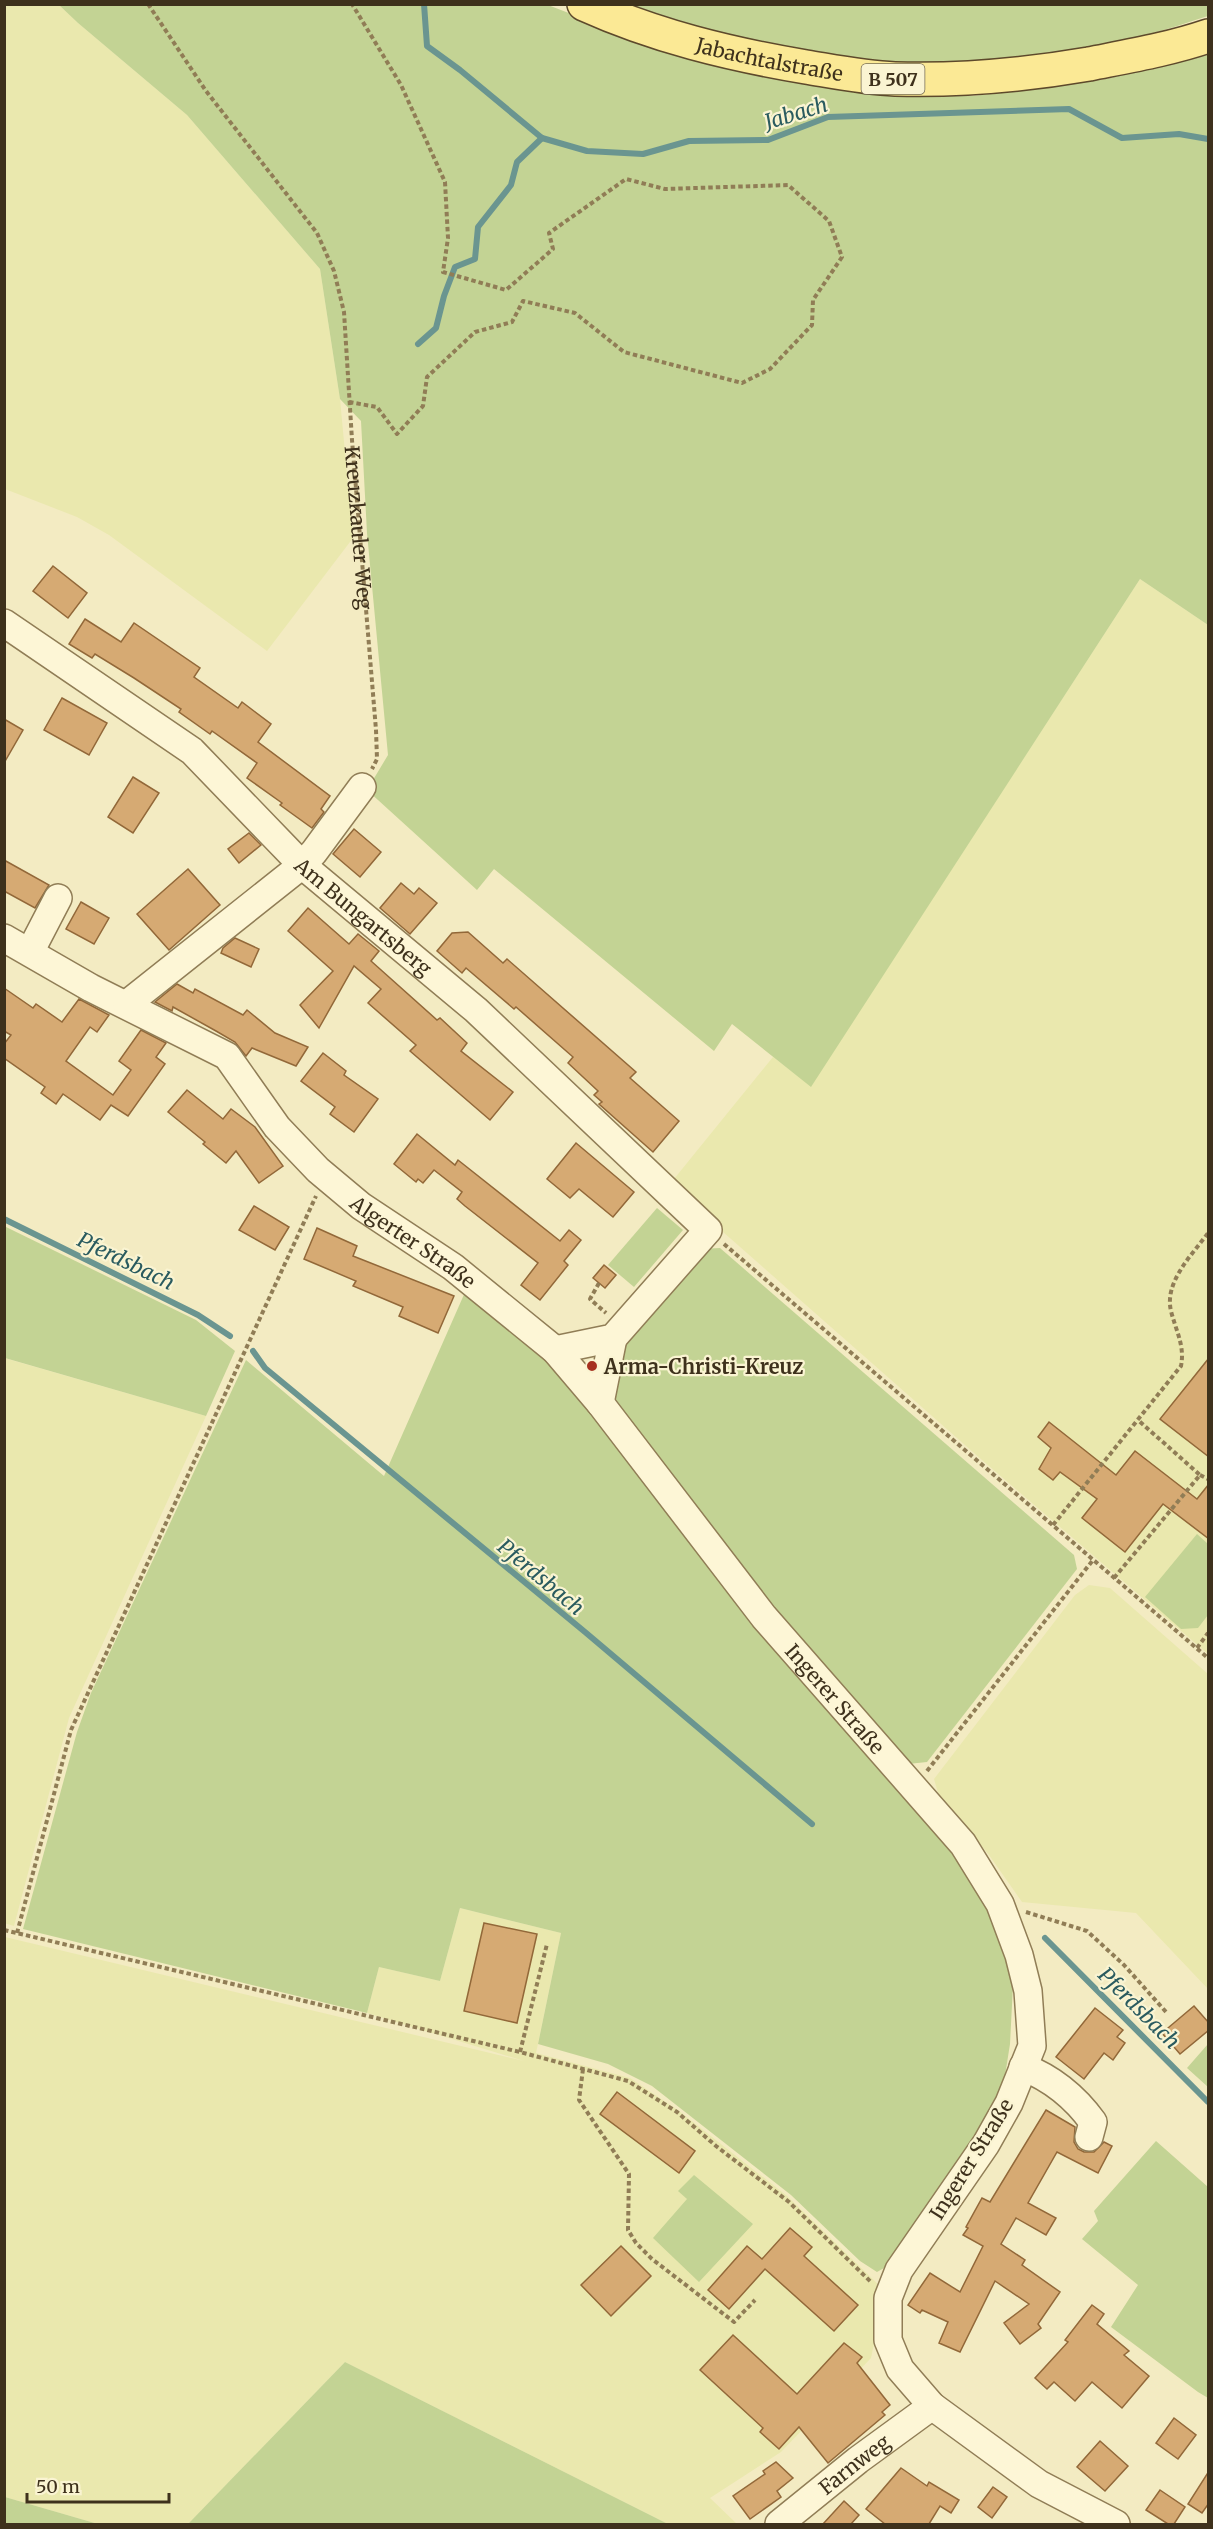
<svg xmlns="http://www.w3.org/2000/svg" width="1213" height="2529" font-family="Merriweather,serif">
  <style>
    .farmland { fill: #eae8ae }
    .green { fill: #c3d394 }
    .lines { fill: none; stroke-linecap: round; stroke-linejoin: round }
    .stream { stroke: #6a9590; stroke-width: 6 }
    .building { fill: #d6aa73; stroke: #926839; stroke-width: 1.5 }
    .minor-casing { stroke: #907d56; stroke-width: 30 }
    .major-casing { stroke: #5d492b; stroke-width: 36 }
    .path { stroke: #907d56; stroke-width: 4; stroke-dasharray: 4.5 3; stroke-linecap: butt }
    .minor { stroke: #fdf6d6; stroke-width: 27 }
    .major { stroke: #fbe995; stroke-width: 33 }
    .poi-dot { fill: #a6301f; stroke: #faf4d2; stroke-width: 2 }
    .labels { text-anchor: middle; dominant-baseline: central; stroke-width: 4.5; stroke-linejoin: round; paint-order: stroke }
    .shield { fill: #faf4d2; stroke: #766c53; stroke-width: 1.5 }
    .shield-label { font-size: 18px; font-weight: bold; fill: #3e311c }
    .street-label { font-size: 20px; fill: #3e311c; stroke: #faf4d2 }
    .poi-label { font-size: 20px; font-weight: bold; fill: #3e311c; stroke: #faf4d2; text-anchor: start }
    .water-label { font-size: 21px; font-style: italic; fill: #2a5b5f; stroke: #faf4d2 }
  </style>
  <rect width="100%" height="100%" fill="#f3ebc2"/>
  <!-- farmland -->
  <g class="farmland">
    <path d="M4,5H59L78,23L187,115L320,269L340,399L353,538L267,651L109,535L77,517L5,489Z"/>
    <path d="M1140,579L1208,625V1654L982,1460L706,1217L674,1179L773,1057L811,1086Z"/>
    <path d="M4,1358L206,1416L69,1718L14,1926L4,1923Z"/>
    <path d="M1089,1585L1110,1588L1208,1674V1989L1136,1913L1022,1902L989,1855L938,1793L934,1779L1075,1595Z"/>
    <path d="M460,1908L561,1933L536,2053L630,2078L679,2111L787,2196L885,2291L871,2358L781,2452L710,2498L737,2524H668L345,2362L188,2524H98L5,2497V1937L524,2061L367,2013L379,1967L440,1981Z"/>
  </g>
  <!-- green -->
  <g class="green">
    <path d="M1208,4V16C1168,29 1128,42 1086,50C970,71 848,66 734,40C699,31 665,17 631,5Z"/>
    <path d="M59,5H548L615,31L906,95L973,96L1106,79L1208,54V625L1140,579L811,1087L732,1024L714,1051L494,869L477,890L367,790L388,755L367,533L361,421L340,399L320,269L187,115L78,23Z"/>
    <path d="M657,1208L683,1230L634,1287L608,1265Z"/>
    <path d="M4,1226L196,1320L235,1351L206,1416L5,1358Z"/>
    <path d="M720,1248L1074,1555L1077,1569L927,1762L908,1764L773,1608L609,1394L622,1343L700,1249Z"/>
    <path d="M466,1290L546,1357L961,1857L995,1916L1013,1985L1010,2044L1001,2101L884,2268L877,2272L860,2261L791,2195L652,2086L608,2064L538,2044L561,1933L460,1908L440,1981L379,1967L367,2013L23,1929L77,1732L91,1693L246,1360L384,1476Z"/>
    <path d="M1197,1534L1208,1544V1615L1198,1628L1181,1629L1145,1597Z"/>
    <path d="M1208,2044V2087L1187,2068Z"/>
    <path d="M1156,2141L1208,2187V2398L1198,2392L1111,2327L1138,2285L1082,2239L1098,2221L1094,2211Z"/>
    <path d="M694,2175L753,2224L699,2282L653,2238L687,2199L678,2191Z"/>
    <path d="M345,2362L668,2524H188Z"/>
    <path d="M4,2497H5L98,2524H5Z"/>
  </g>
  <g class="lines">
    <!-- stream -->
    <g class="stream">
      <path d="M424,4L427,46L460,70L542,138L587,151L643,154L689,141L768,140L828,117L1069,109L1122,138L1179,134L1208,139"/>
      <path d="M418,344L436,328L444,296L455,267L475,259L478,227L511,185L517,162L542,138"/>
      <path d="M4,1219L198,1315L230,1336"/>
      <path d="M253,1351L265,1368L585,1632L812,1824"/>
      <path d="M1045,1938L1208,2102"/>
    </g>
  </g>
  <!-- building -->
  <g class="building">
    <path d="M53,566L87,593L68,618L33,591Z"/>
    <path d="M85,619L121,642L134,623L200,668L194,677L238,708L242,702L271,724L258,742L330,796L321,809L324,812L312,828L280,805L282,803L247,778L257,763L212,731L210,734L179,712L181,709L134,678L95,654L92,658L69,644Z"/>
    <path d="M62,698L107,723L89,755L44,730Z"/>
    <path d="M4,719L23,730L4,763Z"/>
    <path d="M133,777L159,793L133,833L108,817Z"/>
    <path d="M354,829L381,852L360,877L333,854Z"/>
    <path d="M249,833L261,845L239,863L228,849Z"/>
    <path d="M4,860L49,885L35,908L4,891Z"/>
    <path d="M188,869L220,905L169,950L137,914Z"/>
    <path d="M401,883L414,894L419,888L437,903L410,934L380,908Z"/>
    <path d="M81,902L109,918L94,944L66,929Z"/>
    <path d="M308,908L349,944L358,934L379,951L371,961L437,1020L440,1018L467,1043L461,1051L513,1092L490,1120L410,1051L416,1045L368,1003L381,989L354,966L319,1028L300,1005L333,971L288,931Z"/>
    <path d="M468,932L503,963L507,959L636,1072L630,1078L679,1121L653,1152L599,1104L602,1102L594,1095L598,1091L568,1063L573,1057L516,1007L514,1009L466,968L462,973L437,951L452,933Z"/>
    <path d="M235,938L259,949L251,967L221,953L223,948Z"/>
    <path d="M177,984L193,993L195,989L243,1015L247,1010L275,1033L308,1047L296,1066L252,1048L246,1056L235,1042L216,1031L173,1007L172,1011L155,1002Z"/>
    <path d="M4,988L33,1008L36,1004L62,1022L79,999L109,1015L97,1032L90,1027L66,1061L113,1095L131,1070L119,1061L141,1030L166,1043L156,1057L165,1064L128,1116L111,1105L100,1120L63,1094L56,1104L41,1093L45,1087L4,1058V1044L11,1035L4,1031Z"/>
    <path d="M323,1053L346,1071L344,1075L378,1099L354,1132L330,1114L335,1107L301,1081Z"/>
    <path d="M187,1090L223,1119L231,1109L255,1127L283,1166L259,1183L236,1151L226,1163L203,1144L205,1142L168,1112Z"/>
    <path d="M417,1134L455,1165L458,1160L560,1241L569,1230L581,1240L564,1261L568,1265L540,1300L521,1285L538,1263L465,1206L457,1199L462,1192L434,1170L423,1183L418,1179L416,1182L394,1164Z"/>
    <path d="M576,1143L634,1192L613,1217L579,1189L570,1198L547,1179Z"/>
    <path d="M254,1206L289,1227L275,1250L239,1230Z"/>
    <path d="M317,1228L357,1246L353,1256L454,1296L438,1333L399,1316L403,1307L353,1286L356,1281L304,1259Z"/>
    <path d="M604,1265L616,1275L605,1288L593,1278Z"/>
    <path d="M1209,1358V1457L1160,1419Z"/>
    <path d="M1049,1422L1116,1475L1135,1451L1197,1499L1209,1484V1539L1163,1504L1125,1552L1082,1518L1097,1499L1060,1472L1053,1480L1039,1469L1051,1448L1038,1437Z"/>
    <path d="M484,1923L537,1934L517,2023L464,2011Z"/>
    <path d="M1194,2006L1209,2023V2030L1180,2054L1162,2033Z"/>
    <path d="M1095,2008L1123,2030L1117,2037L1125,2043L1113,2060L1104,2053L1084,2079L1056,2057Z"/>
    <path d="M617,2092L695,2151L679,2173L600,2114Z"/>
    <path d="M1046,2110L1075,2127L1074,2142L1078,2149L1084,2152H1094L1104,2142L1112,2146L1098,2173L1057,2152L1028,2203L1056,2218L1046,2235L1016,2218L1001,2244L1025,2260L1022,2265L1060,2292L1038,2324L1041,2328L1020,2344L1004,2323L1029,2304L995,2281L960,2352L939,2343L948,2322L922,2310L920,2313L908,2305L930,2273L960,2292L983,2246L963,2235L968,2228L966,2227L982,2198L990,2202Z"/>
    <path d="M790,2228L812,2247L804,2256L858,2305L834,2331L765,2269L729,2309L708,2290L747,2246L762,2259Z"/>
    <path d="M621,2246L651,2276L611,2316L581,2285Z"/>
    <path d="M1092,2305L1104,2314L1097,2324L1129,2351L1124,2355L1149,2376L1122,2408L1092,2382L1075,2401L1054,2382L1047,2389L1035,2378L1068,2342L1065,2340Z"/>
    <path d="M733,2335L797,2394L844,2343L862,2357L857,2363L890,2405L882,2412L885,2415L828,2463L799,2427L779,2449L760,2432L763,2428L700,2370Z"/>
    <path d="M1174,2418L1196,2435L1178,2459L1156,2443Z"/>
    <path d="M1100,2441L1128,2466L1105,2491L1077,2467Z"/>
    <path d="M776,2462L793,2478L777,2491L781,2497L750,2519L733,2496L765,2474L763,2471Z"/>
    <path d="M901,2468L927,2486L929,2482L959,2500L951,2513L940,2506L929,2524H885L866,2509Z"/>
    <path d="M1209,2471V2503L1202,2513L1188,2504Z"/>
    <path d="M993,2487L1007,2497L992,2518L978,2507Z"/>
    <path d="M1160,2490L1185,2507L1174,2524H1168L1146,2510Z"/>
    <path d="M844,2501L859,2515L851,2524H823Z"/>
  </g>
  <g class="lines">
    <!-- minor casing -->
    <g class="minor-casing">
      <g id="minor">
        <path id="s2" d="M4,623L192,751L302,865L476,1010L708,1230L613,1338L555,1350"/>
        <path id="s3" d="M4,938L91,988L227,1056L277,1127L318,1170L361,1206L453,1267L555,1350L600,1403L764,1617L963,1844L1000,1904L1019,1955L1028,1991L1032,2046L1009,2103L986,2144L899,2270L888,2298V2340L900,2369L932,2406L1039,2484L1116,2524"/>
        <path d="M30,952L58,898"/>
        <path d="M127,1004L302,865L314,852L362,787"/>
        <path d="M600,1403L613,1338"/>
        <path d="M1023,2067C1051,2078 1075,2097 1093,2122L1089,2137"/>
        <path id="s4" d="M779,2524L858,2460L932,2406"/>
      </g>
    </g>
    <!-- major casing -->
    <g class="major-casing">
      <g id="major">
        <path id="s5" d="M584,4C655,36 729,54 806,67C836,72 865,78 895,79C961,81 1025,75 1089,64C1129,56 1170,49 1208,36"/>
      </g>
    </g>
    <!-- path -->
    <g class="path">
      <path id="s1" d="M148,4L206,91L317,233L334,271L344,312L352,440L376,730L377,759L372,769"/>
      <path d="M349,402L377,407L397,434L423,406L427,377L475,332L512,322L523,301L575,313L624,352L742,383L770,369L812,325L813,300L842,257L829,221L788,185L665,189L626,179L549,233L553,249L506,290L443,272L448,238L445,182L401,85L352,4"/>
      <path d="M724,1244L1208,1658"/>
      <path d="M599,1283L590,1299L606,1313"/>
      <path d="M1200,1475L1208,1479"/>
      <path d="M1053,1525L1181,1366C1185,1346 1176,1331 1171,1311C1164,1282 1192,1255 1208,1233"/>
      <path d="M1114,1578L1200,1475L1138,1420"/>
      <path d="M1197,1648L1208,1633"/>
      <path d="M927,1771L1093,1560"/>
      <path d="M1026,1912L1087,1931L1124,1965L1167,2013"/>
      <path d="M4,1930L520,2052L628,2081L677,2112L716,2146L789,2202L872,2283"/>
      <path d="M17,1933L71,1730L316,1196"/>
      <path d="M520,2052L547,1944"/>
      <path d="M583,2069L579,2100L629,2174L628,2230L636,2243L652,2259L734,2322L755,2300"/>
    </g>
    <!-- minor -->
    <use href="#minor" class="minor"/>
    <!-- major -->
    <use href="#major" class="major"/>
  </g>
  <!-- markers -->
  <circle class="poi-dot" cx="592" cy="1366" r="6"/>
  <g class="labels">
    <!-- shield labels -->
    <rect class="shield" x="861.5" y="64" width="63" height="30" rx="4.5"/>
    <g class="shield-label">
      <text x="893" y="79">B 507</text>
    </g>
    <!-- street labels -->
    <g class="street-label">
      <text stroke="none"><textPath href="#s5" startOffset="194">Jabachtalstraße</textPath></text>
      <text stroke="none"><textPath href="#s1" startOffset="585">Kreuzkauler Weg</textPath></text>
      <text stroke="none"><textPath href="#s2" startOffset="466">Am Bungartsberg</textPath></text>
      <text stroke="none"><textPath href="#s3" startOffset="518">Algerter Straße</textPath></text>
      <text stroke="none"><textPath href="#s3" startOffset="1144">Ingerer Straße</textPath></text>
      <text transform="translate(971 2159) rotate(-58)">Ingerer Straße</text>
      <text stroke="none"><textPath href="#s4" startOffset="96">Farnweg</textPath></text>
    </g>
    <!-- poi labels -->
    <g class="poi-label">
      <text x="604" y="1366">Arma-Christi-Kreuz</text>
    </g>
    <!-- water labels -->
    <g class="water-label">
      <text transform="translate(796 113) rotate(-17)">Jabach</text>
      <text transform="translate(126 1261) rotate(26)">Pferdsbach</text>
      <text transform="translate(541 1577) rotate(40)">Pferdsbach</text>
      <text transform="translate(1139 2008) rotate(45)">Pferdsbach</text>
    </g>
  </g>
  <!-- border -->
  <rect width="1213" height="2529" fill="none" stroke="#3e311c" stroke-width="12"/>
  <!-- scale -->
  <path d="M27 2493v9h142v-9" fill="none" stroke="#3e311c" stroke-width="3"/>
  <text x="36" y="2493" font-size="18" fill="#3e311c" stroke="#faf4d2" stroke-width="4.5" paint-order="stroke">50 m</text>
</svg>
